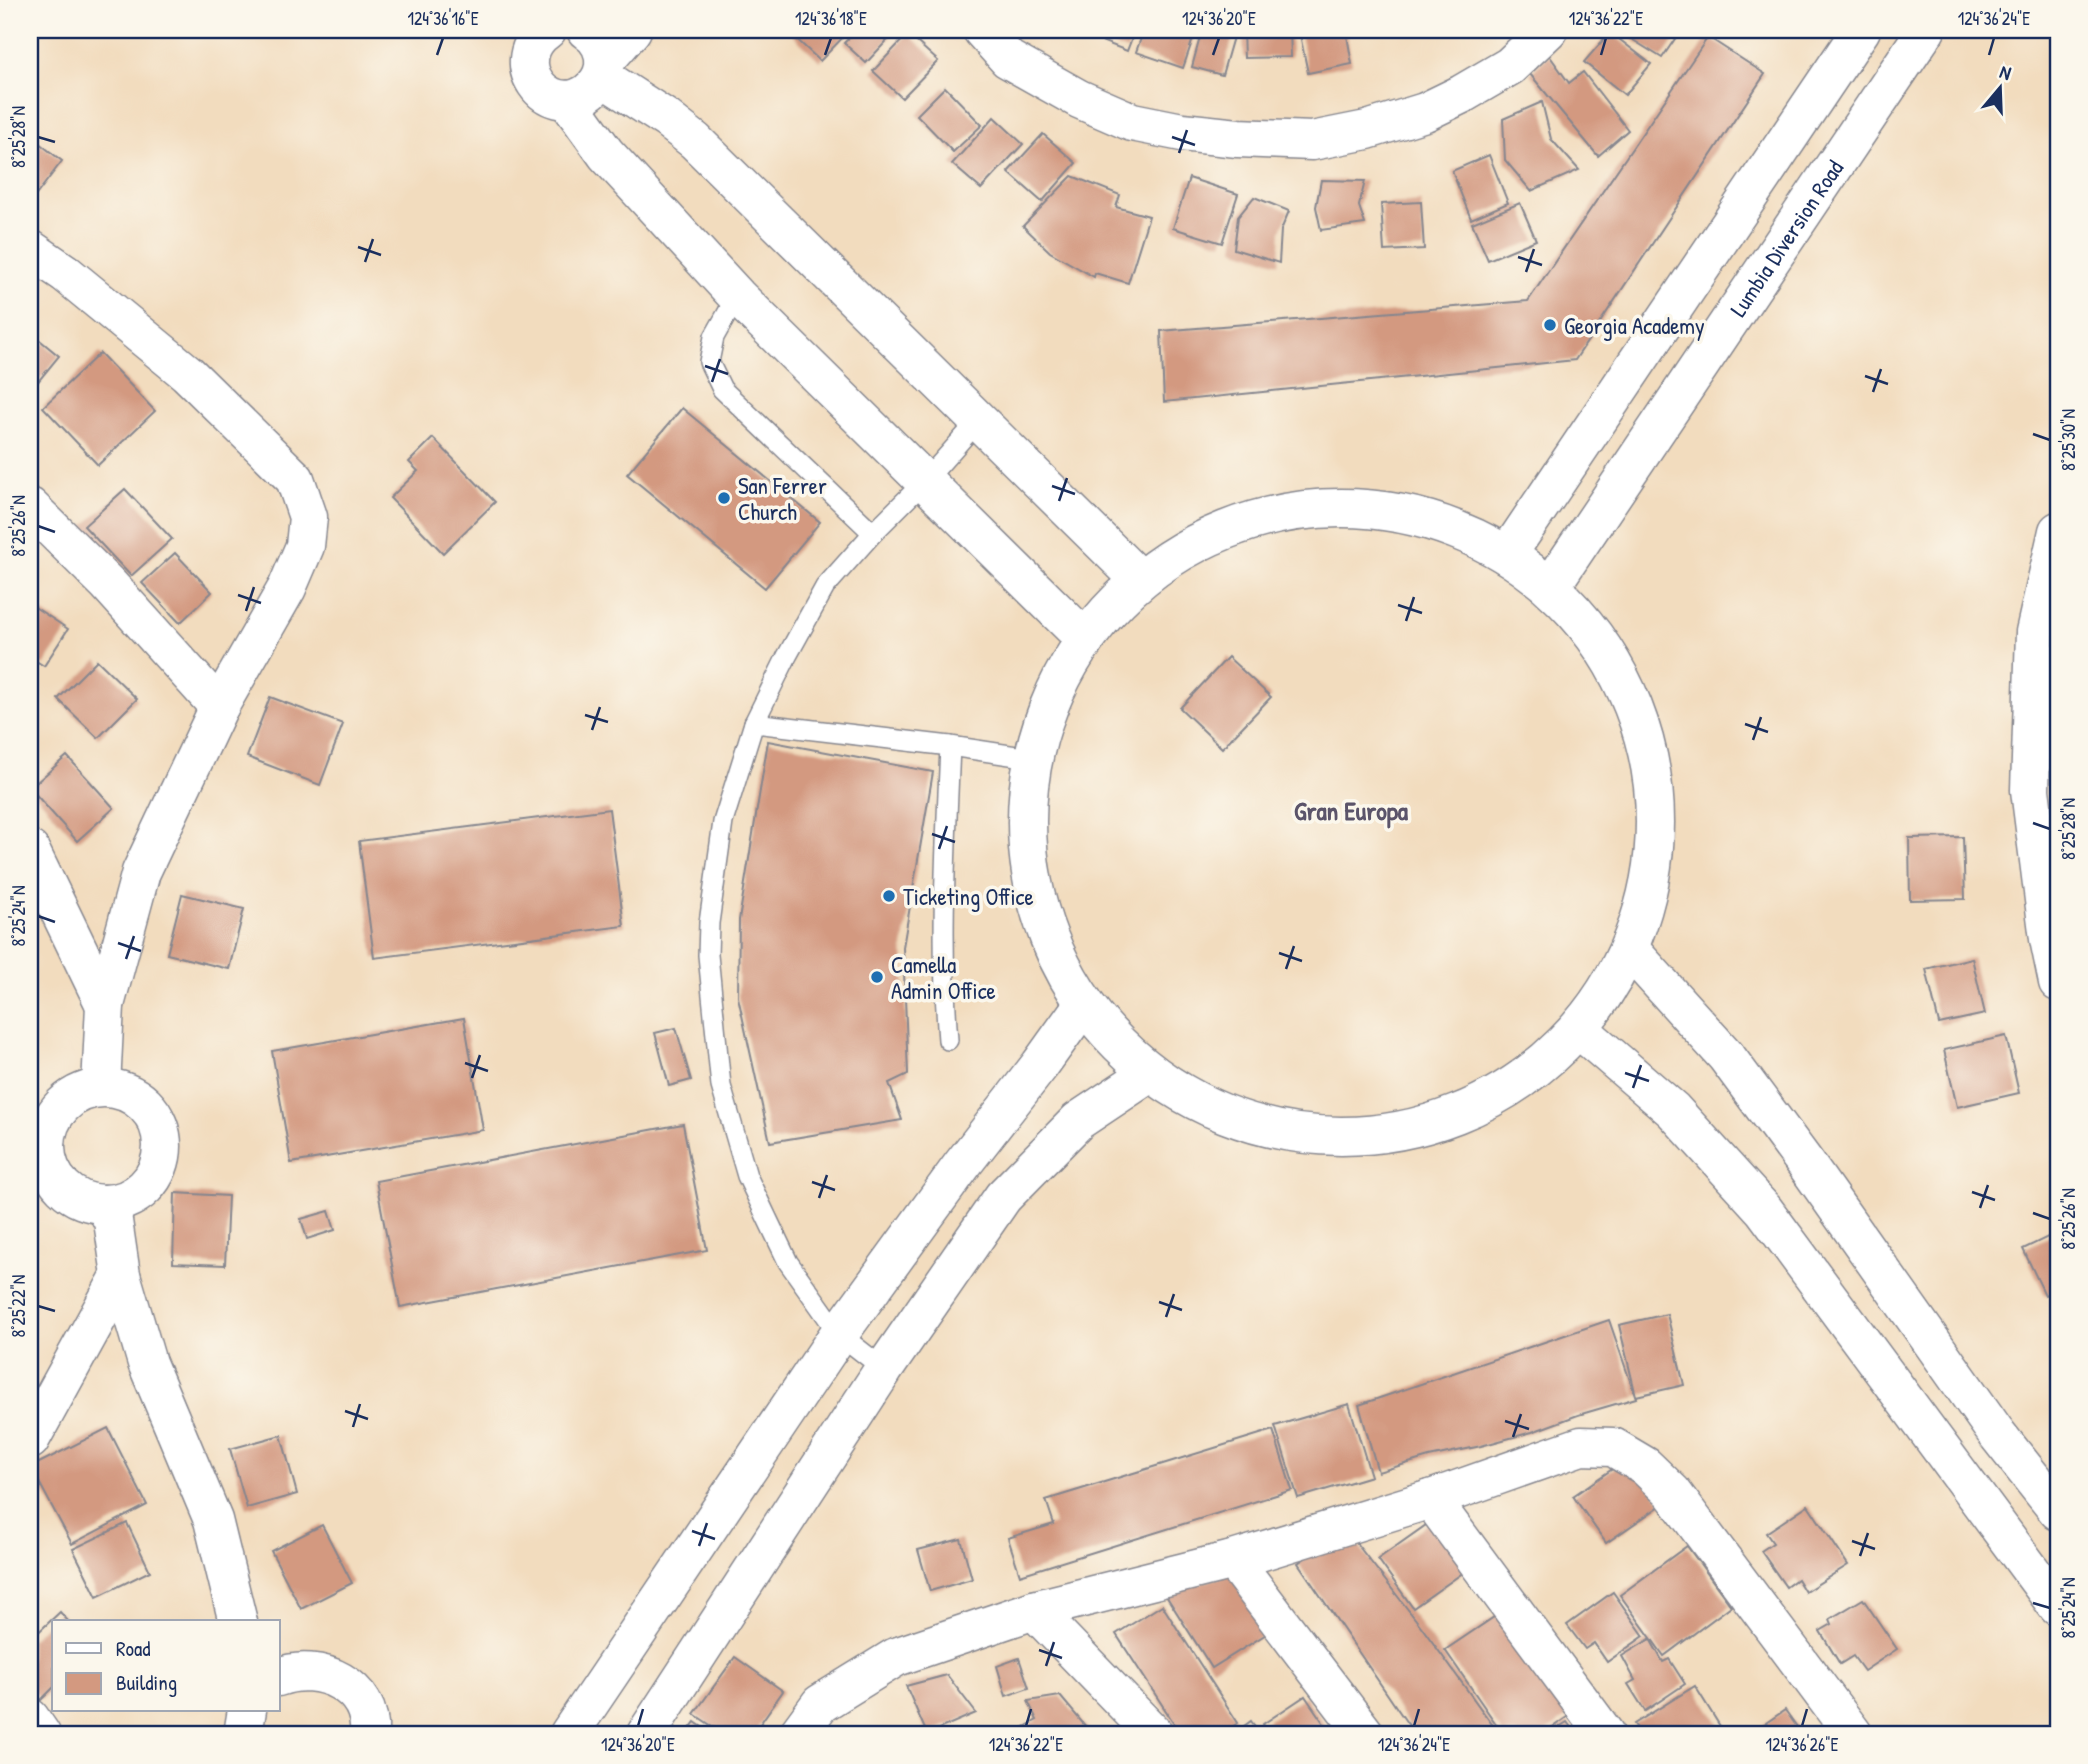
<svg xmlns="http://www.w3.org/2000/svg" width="2088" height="1764" font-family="'Patrick Hand',sans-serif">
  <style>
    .building { fill: #d39980 }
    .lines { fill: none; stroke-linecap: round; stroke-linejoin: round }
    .lane-casing { stroke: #86868e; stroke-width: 22 }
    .street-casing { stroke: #86868e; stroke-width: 41 }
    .lane { stroke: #fff; stroke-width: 19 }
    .street { stroke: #fff; stroke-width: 38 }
    .ticks { fill: none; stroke: #1b2f5e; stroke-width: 2.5 }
    .poi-dot { fill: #1f6fb2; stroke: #fbf7ec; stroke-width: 2.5 }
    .labels { text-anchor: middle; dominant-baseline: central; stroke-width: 7; stroke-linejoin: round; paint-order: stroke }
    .street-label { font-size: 23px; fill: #1b2f5e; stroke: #fbf7ec }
    .poi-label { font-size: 23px; fill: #1b2f5e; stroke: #fbf7ec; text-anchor: start }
    .quarter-label { font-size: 26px; font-weight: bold; fill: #5b546a; stroke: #fbf7ec }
    .neatline { fill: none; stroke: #1b2f5e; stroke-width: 2.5 }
    .ticks-label { font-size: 18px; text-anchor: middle; fill: #1b2f5e }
  </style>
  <rect width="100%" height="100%" fill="#fbf7ec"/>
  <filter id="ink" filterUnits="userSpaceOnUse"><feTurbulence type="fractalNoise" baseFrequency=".0143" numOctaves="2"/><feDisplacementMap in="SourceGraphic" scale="14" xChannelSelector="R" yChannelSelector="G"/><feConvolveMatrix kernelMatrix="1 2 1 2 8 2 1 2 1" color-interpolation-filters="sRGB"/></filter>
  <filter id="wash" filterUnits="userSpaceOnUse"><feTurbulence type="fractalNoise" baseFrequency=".00686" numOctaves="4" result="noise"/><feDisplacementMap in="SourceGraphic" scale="28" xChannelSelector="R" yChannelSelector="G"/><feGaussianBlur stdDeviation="1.57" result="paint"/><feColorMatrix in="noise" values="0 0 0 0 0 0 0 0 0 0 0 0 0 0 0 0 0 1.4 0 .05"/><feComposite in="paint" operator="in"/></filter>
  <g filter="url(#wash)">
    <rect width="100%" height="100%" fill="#f2dcbe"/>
    <g id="blocks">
      <!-- building -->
      <g class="building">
        <path d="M787,30H850L820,61Z"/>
        <path d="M857,30H897L866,63L844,43Z"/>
        <path d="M1084,30H1135L1127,51L1083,34Z"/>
        <path d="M1144,30H1196L1183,68L1136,52Z"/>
        <path d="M1202,30H1235L1222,75L1192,67Z"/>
        <path d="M1243,30H1290L1291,57L1244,58Z"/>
        <path d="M1299,30H1346L1352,64L1308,73Z"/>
        <path d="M1617,30H1681L1662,58Z"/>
        <path d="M1610,32L1651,64L1625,95L1584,62Z"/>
        <path d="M908,34L938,61L902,98L873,71Z"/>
        <path d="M1708,37L1765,74L1575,360L1164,402L1161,331L1528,301Z"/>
        <path d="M1549,55L1569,83L1583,72L1628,130L1598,156L1530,74Z"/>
        <path d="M945,87L982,125L953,152L917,115Z"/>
        <path d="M1542,102L1551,139L1579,170L1531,191L1505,160L1503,119Z"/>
        <path d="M994,117L1023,144L981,189L952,164Z"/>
        <path d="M1043,134L1076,163L1042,202L1008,172Z"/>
        <path d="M30,136L62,161L30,203Z"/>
        <path d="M1489,155L1508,203L1471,219L1452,171Z"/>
        <path d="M1072,176L1120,195L1116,207L1149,216L1128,283L1095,273L1094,277L1050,252L1023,226Z"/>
        <path d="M1189,178L1238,194L1222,243L1173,228Z"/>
        <path d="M1321,180L1365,181L1359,206L1365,224L1321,230L1316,207Z"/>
        <path d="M1254,197L1289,211L1281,230L1279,263L1234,249L1238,217Z"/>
        <path d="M1421,202L1424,249L1384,251L1381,204Z"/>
        <path d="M1520,203L1536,240L1488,260L1472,223Z"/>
        <path d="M30,332L59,356L32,389L30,387Z"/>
        <path d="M100,353L155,411L98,465L43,407Z"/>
        <path d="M682,408L820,522L765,588L627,474Z"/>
        <path d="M433,438L495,502L443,553L390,498L418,471L409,462Z"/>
        <path d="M125,489L172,539L131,576L84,526Z"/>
        <path d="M175,553L212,592L180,623L142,583Z"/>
        <path d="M30,604L68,629L44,666L30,657Z"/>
        <path d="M1228,657L1271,697L1222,748L1180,708Z"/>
        <path d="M97,660L137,699L98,738L58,699Z"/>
        <path d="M270,697L343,724L320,785L247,757Z"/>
        <path d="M768,741L933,772L903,947L908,1074L889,1083L902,1120L770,1142L738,997L739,920Z"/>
        <path d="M67,756L114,808L77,841L30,788Z"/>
        <path d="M609,809L624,926L374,958L359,841Z"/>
        <path d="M1963,837L1965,899L1910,900L1909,838Z"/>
        <path d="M182,894L244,909L229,969L167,954Z"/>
        <path d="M1972,958L1985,1014L1939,1024L1926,969Z"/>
        <path d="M464,1018L483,1130L291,1163L272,1051Z"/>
        <path d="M676,1028L691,1080L669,1086L655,1033Z"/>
        <path d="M2006,1036L2019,1093L1957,1107L1944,1050Z"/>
        <path d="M683,1124L707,1250L400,1307L376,1181Z"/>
        <path d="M175,1193L228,1196L225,1265L173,1263Z"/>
        <path d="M329,1211L335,1230L307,1239L301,1219Z"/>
        <path d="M2058,1232V1289L2045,1295L2023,1249Z"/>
        <path d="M1667,1314L1684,1385L1636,1396L1619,1325Z"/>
        <path d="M1609,1320L1636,1398L1578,1415L1532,1432L1481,1446L1429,1457L1378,1472L1359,1405Z"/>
        <path d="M1349,1404L1371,1476L1298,1498L1275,1426Z"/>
        <path d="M108,1428L147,1505L72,1544L31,1467Z"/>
        <path d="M1273,1430L1292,1490L1020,1575L1008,1538L1054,1524L1046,1500Z"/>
        <path d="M281,1435L297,1494L247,1508L230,1449Z"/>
        <path d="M1630,1457L1663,1504L1606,1543L1573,1496Z"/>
        <path d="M1808,1505L1848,1565L1805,1592L1797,1579L1786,1587L1761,1551L1773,1543L1766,1533Z"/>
        <path d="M1436,1518L1471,1567L1413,1608L1378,1559Z"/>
        <path d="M127,1523L150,1571L97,1597L73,1549Z"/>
        <path d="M322,1525L352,1583L301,1609L271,1551Z"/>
        <path d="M1346,1530L1420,1625L1499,1734H1416L1407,1723L1298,1563Z"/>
        <path d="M961,1539L972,1579L930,1591L918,1550Z"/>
        <path d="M1687,1546L1731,1606L1664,1656L1620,1595Z"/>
        <path d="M1237,1572L1279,1626L1212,1668L1165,1594Z"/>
        <path d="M1613,1592L1644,1636L1607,1662L1594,1643L1585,1649L1567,1625Z"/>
        <path d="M1863,1599L1897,1649L1864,1671L1853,1656L1840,1664L1820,1631L1832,1624L1830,1619Z"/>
        <path d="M1162,1605L1238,1723L1221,1734H1181L1116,1634Z"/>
        <path d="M1503,1611L1574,1712L1543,1734H1503L1445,1650Z"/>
        <path d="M60,1612L69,1622H54V1687L41,1700L30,1688V1640Z"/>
        <path d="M1650,1639L1663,1662L1669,1659L1685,1684L1645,1711L1628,1684L1635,1680L1622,1656Z"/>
        <path d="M735,1657L783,1691L753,1734H724L694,1714Z"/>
        <path d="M1019,1658L1029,1688L1006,1696L997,1666Z"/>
        <path d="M947,1675L976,1713L927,1734L906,1686Z"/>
        <path d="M1695,1686L1723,1731L1718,1734H1641L1634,1724Z"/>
        <path d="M1060,1696L1092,1734H1012L1037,1720L1028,1701Z"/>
        <path d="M1305,1696L1331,1734H1269L1263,1724Z"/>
        <path d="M1785,1710L1802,1734H1750Z"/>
        <path d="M1251,1721L1261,1734H1233Z"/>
        <path d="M695,1722L712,1734H686Z"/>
        <path d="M1567,1722L1576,1734H1548Z"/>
      </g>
    </g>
  </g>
  <g filter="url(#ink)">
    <use href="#blocks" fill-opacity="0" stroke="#86868e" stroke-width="2"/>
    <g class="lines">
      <!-- lane casing -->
      <g class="lane-casing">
        <g id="lane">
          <path d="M737,296L714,337L709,362L722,389L873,533"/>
          <path d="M754,723L950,746L1030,758"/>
          <path d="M948,1040C940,942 946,844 950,746"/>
          <path d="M884,1369L839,1334L788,1262L747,1176L721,1086L708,955L709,923L723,822L754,723L787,656L825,587L873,533L925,481L978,421"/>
        </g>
      </g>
      <!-- street casing -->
      <g class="street-casing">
        <g id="street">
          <path d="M547,30C504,60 546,120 587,93C597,86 602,78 604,67C606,51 598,38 586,30"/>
          <path d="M982,30L1008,59L1079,99L1132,122L1182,132L1238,138L1312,141L1367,130L1425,112L1462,94L1510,66L1548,30"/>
          <path d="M605,61L632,30"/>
          <path d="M602,77L667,119L695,141L1139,579"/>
          <path d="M567,100L606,154L737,296L1084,638"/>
          <path d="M30,249L65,273L187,373L295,479L308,517L305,546L287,588L219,707L141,872L105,1005L101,1087"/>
          <path d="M30,507L108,584L219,707"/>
          <circle cx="1341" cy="822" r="314"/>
          <path d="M2058,531L2035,632L2030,790L2049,939L2058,982"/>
          <path d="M1507,555L1861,30"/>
          <path id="s1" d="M1551,586L1926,30"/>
          <path d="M30,850L105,1005"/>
          <path d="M1631,951L1726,1056L1806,1164L1997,1434L2058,1511"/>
          <path d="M1580,1030L1673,1110L1764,1210L2058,1607"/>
          <circle cx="104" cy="1146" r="58"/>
          <path d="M104,1204L113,1221L121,1275L147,1363L213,1520L238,1622"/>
          <path d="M30,1440L121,1275"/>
          <path d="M1431,1499L1605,1734"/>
          <path d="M1233,1560L1365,1734"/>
          <path d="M1034,1610L1154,1734"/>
          <path d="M278,1677C319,1661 373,1686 369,1734"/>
          <path d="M30,1718L41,1734"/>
          <path d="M243,1734L247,1710"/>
          <path d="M569,1734L839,1334L962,1165L1040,1065L1083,1005"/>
          <path d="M646,1734L884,1369L1003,1197L1078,1121L1150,1073"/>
          <path d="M798,1734L820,1704L896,1657L1034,1610L1233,1560L1431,1499L1581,1446L1613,1447L1645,1466L1672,1492L1853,1734"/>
        </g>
      </g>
      <!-- lane -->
      <use href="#lane" class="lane"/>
      <!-- street -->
      <use href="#street" class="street"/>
    </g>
  </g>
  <!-- ticks -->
  <path class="ticks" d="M437,55L443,38M825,55L831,38M1213,55L1219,38M1601,55L1606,38M1989,55L1994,38M38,137L55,142M1172,137L1195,145M1179,153L1187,130M358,247L381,255M1518,257L1542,265M365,262L373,239M1526,272L1534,249M705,366L728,374M1865,376L1888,384M712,382L720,359M1873,392L1881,369M2033,434L2050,440M1052,486L1075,494M1059,501L1067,478M38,526L55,532M238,595L261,603M1398,605L1422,613M246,611L254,587M1406,621L1414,597M585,715L608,722M1745,724L1768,732M592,730L600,707M1753,740L1761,717M2033,823L2050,829M932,834L955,842M939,849L947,826M38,916L55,922M118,943L141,951M1279,953L1302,961M126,959L134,936M1286,969L1294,946M465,1063L488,1071M1625,1073L1649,1081M472,1078L480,1055M1633,1088L1641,1065M812,1182L835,1190M1972,1192L1995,1200M819,1198L827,1175M1980,1208L1988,1185M2033,1213L2050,1219M1159,1302L1182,1310M38,1306L55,1311M1166,1317L1174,1294M345,1411L368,1419M1505,1421L1529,1429M353,1427L360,1404M1513,1437L1521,1414M692,1531L715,1539M1852,1541L1875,1549M699,1546L707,1523M1860,1556L1868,1533M2033,1603L2050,1608M1039,1650L1062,1658M1046,1666L1054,1642M638,1726L643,1709M1026,1726L1031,1709M1414,1726L1419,1709M1802,1726L1807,1709"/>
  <!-- markers -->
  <g class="poi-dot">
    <circle cx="1550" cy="325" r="7"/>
    <circle cx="724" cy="498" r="7"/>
    <circle cx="889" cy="896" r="7"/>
    <circle cx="877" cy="977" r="7"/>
  </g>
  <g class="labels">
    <!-- street labels -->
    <g class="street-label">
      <text stroke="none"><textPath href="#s1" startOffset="420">Lumbia Diversion Road</textPath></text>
    </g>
    <!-- poi labels -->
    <g class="poi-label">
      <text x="1564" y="325">Georgia Academy</text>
      <text x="738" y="485">San Ferrer<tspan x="738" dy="26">Church</tspan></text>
      <text x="903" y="896">Ticketing Office</text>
      <text x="891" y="964">Camella<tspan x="891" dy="26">Admin Office</tspan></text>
    </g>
    <!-- quarter labels -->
    <g class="quarter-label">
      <text x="1351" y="810">Gran Europa</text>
    </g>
  </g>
  <!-- margin -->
  <rect width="2088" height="1764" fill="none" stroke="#fbf7ec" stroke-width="77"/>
  <!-- legend -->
  <rect x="52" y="1620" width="228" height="91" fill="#fbf7ec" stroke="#a1a7b3" stroke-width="2"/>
  <rect x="66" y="1643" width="35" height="10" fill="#ffffff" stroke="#a1a7b3" stroke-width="2"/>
  <text x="116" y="1656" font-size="21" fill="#1b2f5e">Road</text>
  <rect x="66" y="1673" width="35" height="21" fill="#d39980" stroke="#a1a7b3" stroke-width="2"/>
  <text x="116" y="1690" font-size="21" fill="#1b2f5e">Building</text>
  <!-- north arrow -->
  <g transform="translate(2000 88) rotate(19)" stroke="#fbf7ec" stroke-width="5" paint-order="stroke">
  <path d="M0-5L12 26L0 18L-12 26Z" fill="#1b2f5e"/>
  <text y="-10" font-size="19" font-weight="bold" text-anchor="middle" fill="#1b2f5e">N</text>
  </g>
  <rect x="38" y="38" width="2012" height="1688" class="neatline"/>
  <g class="ticks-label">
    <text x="443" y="25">124°36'16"E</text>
    <text x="831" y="25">124°36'18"E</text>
    <text x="1219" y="25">124°36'20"E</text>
    <text x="1606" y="25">124°36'22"E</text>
    <text x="1994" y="25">124°36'24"E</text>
    <text transform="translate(19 137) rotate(-90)" y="6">8°25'28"N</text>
    <text transform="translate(2069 440) rotate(-90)" y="6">8°25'30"N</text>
    <text transform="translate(19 526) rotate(-90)" y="6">8°25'26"N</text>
    <text transform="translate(2069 829) rotate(-90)" y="6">8°25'28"N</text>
    <text transform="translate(19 916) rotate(-90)" y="6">8°25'24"N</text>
    <text transform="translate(2069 1219) rotate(-90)" y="6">8°25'26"N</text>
    <text transform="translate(19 1306) rotate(-90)" y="6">8°25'22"N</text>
    <text transform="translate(2069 1608) rotate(-90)" y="6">8°25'24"N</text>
    <text x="638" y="1751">124°36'20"E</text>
    <text x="1026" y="1751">124°36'22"E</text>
    <text x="1414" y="1751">124°36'24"E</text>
    <text x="1802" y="1751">124°36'26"E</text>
  </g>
</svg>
